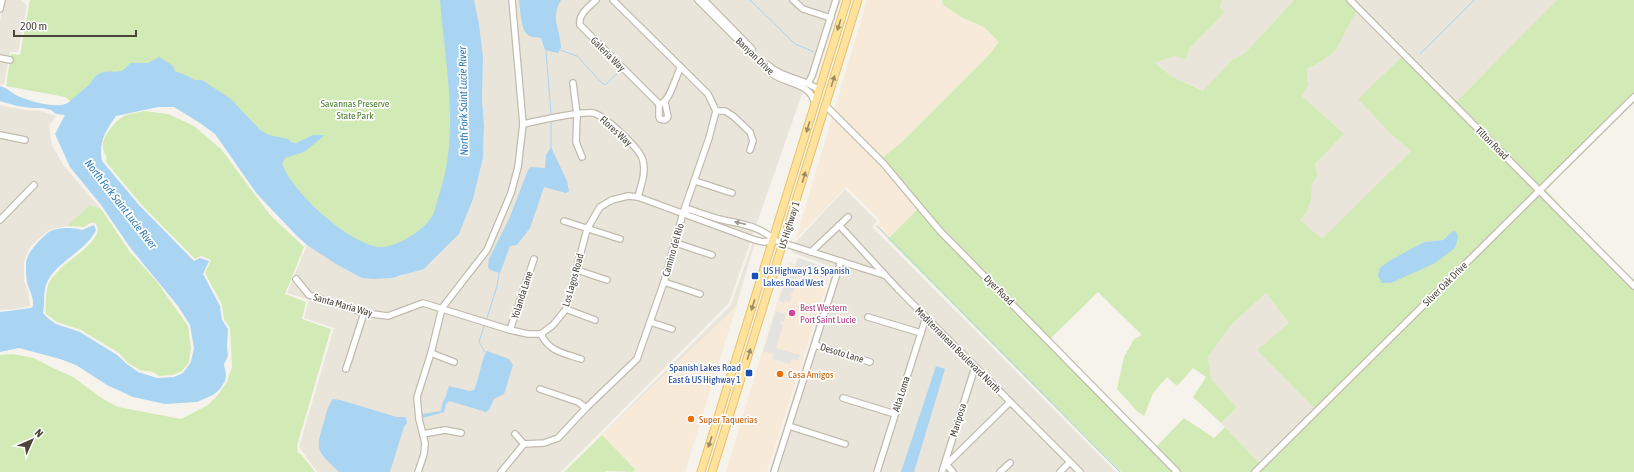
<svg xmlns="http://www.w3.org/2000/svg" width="1634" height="472" font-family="'Asap Condensed',sans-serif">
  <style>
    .residential { fill: #eae5da }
    .commercial { fill: #f7ead8 }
    .green { fill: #d2eab5; fill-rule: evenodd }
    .parking { fill: #e5e3e0 }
    .water { fill: #a9d4f2 }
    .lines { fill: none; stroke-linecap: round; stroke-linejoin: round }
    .stream { stroke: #a9d4f2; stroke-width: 1 }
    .minor-casing { stroke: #c2bbae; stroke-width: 8 }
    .major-casing { stroke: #e6c16a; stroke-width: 9 }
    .minor { stroke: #fff; stroke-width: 5.5 }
    .major { stroke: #ffe39c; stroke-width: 7 }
    .oneway { fill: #9c8c66 }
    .oneway2 { fill: #9c9892 }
    .transit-dot { fill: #1a4fb4; stroke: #fff; stroke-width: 1.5 }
    .hotel-dot { fill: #d1479c; stroke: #fff; stroke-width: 1.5 }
    .food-dot { fill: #e8710a; stroke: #fff; stroke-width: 1.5 }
    .labels { text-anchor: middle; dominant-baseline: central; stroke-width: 3.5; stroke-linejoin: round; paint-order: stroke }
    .street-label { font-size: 10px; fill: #4b4439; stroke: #fff }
    .park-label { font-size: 10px; fill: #4a7f2a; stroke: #fff }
    .transit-label { font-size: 10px; fill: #164399; stroke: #fff; text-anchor: start }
    .hotel-label { font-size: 10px; fill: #b23c85; stroke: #fff; text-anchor: start }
    .food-label { font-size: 10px; fill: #c56008; stroke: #fff; text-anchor: start }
    .water-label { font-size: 11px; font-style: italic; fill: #2e7ab2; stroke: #fff }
  </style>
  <rect width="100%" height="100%" fill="#f6f3ec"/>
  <!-- residential -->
  <g class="residential">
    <path d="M4,0H21L27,6L18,52H10L9,57L0,55V21Z"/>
    <path d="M474,0H841L816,77L802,94L729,303L561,472H317L299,447L334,328L304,318L309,300L287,293L307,245L327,257L400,277L430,264L459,234L473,199L483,158L484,125L482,99L483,58Z"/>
    <path d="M1222,0H1294L1246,52L1235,59L1234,58L1204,91L1171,76L1155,63L1174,56L1185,58L1190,48L1225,12L1220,8Z"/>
    <path d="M1354,0H1557L1456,102L1406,52L1392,135L1411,151L1322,240L1300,220L1306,213L1312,184L1316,176L1315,164L1344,134L1302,96L1308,85L1307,69L1322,61L1336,50L1356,12L1361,7Z"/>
    <path d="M0,60L8,62L4,85L0,84Z"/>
    <path d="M0,105L31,111L38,110L56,116L49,126L52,145L64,166L101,209L90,205L67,226L49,230L33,244L29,249L24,262V281L28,291L30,306L15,309L0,310V223L37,184L34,182L0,217V138L26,143L27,138L0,133Z"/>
    <path d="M845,189L877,221L872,227L1116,472H769L834,268L791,252L795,243Z"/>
    <path d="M875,226L1092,444L1122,472H1119Z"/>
    <path d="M753,242H755L736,307L594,442L731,305Z"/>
    <path d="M1266,293L1289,323L1316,410L1280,453L1264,468L1221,423L1237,408L1210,379L1208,357L1231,325Z"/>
  </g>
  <!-- commercial -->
  <g class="commercial">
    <path d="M867,0H942L943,6L961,17L984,27L999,42L988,56L903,141L880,160L921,207L888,239L875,226L879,222V219L846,187L796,239Z"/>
    <path d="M789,262L829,277L767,472H726Z"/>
    <path d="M736,307L685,472H634L635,468L602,435Z"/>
  </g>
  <!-- green -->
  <g class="green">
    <path d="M30,0H456L470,159L423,245L364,257L172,81L81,109L65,97L6,86L11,54L20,55Z"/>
    <path d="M942,0H1222L1220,8L1225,12L1190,48L1185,59L1174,56L1155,63L1171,76L1203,91L1234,58L1235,59L1246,52L1294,0H1354L1361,7L1356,12L1336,50L1322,61L1307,69L1308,85L1302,96L1344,134L1315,164L1317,176L1312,184L1311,200L1306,213L1300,220L1322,239L1411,151L1392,135L1358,99L1407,52L1456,102L1557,0H1634V99L1546,190L1630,282L1634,279V472H1122L1092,444L888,239L920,207L880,160L903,141L988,56L999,42L984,27L961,17L943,5ZM1453,231L1435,263L1410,250L1424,242L1443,240ZM1098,292L1142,335L1134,339L1124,357L1117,389L1137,411L1144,416L1153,393L1167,377L1177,386L1193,368L1206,377L1193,397L1221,423L1237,408L1211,379L1208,357L1231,325L1266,293L1289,323L1257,350L1316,410L1280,453L1264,468L1225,427L1214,438L1184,418L1155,448L1048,341Z"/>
    <path d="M145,111L168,114L179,119L194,126L221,149L270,215L304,247L285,294L306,302L302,319L331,329L297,446L298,453L301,454L315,472H0V355L13,354L34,358L55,369L73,377L103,399L118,407L181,419L208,405L217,396L227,382L232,367L230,328L224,319L222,305L205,273L211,260L201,256L195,259L141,204L106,162C108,156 103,153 103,147C101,137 117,119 126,115C132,113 139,112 145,111Z"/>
    <path d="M90,205L101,209L130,252L157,282L188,326L191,348L189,362L182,371L173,375L159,376L153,372L140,370L128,363L119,353L81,330L57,322L46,314C45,307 46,289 49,283C52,277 58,271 63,266C71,259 108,236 95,223H90L84,227L67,226Z"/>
    <path d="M602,435L635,469L634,472L606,471L605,472H564Z"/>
  </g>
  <!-- parking -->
  <g class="parking">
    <path d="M798,258L831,269L827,279L800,271L793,294L790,293V295L792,296L790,302L785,300L784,303L779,301L789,267L794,269Z"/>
    <path d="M776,311L786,314L784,322L781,321V323L783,325L776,348L800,355L798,361L792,359L790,364L772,359L774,353L763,352Z"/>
  </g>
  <!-- water -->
  <g class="water">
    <path d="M440,0H474L479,24L483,58L482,99L484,125L483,158L473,199L459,234L424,269L392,278L374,279L362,278L336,264L307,245L297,236L257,194L215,134L200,123L174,107H158L116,116C106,130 98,143 102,161L139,205L194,261L200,258L209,261L203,274L220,306L222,320L228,329L227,346L228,356L224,364L226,375L225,381L220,389L213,395L197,402L165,404L133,397L107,385L76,365L60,359L19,348L0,352V312C11,311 20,309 31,308L33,306C34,297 29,290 27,282C26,277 26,269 26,264C26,253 41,238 49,232C57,227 73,227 82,230L94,225L96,230C86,252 53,263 46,285C43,294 45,304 43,313L49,319L56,324L80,332L117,355L127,364L138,372L157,378L174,377L183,373L191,362L194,348L190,325L178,306L132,250L101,205L70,167L55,134L65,115L56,114L51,110L42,108H32L17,106L0,101V86C8,88 11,93 18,96C29,101 59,110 69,102C76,96 83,90 90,84C92,81 94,77 97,75C109,66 120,79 130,63H148L159,57L173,66L175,71L190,77L194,80H202L231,99L260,130L269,135L288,139L291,142L296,143L313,135H325L304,152L285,158L282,164C291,189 332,226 355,238C377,250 384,250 406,239C415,234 425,227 431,218C435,213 436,204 438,198C461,134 445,65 440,0Z"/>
    <path d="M519,0H561C550,19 560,28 561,47L558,53L545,50L541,38C537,37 532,38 528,35C521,31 520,8 519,0Z"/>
    <path d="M551,147L567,181L569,191L566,193L544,187L530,228L517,245L510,246L500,273L490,270L488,267L489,259L509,219L528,170L530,167L545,168L546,155Z"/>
    <path d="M1453,231L1456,232L1458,238L1455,248L1435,263L1391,283H1382L1378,276L1380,268L1389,261L1424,242L1443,240Z"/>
    <path d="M487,351L509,359L513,365L504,394L494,399L489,410L486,412L449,401L446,404L444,412L423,418L422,414L441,411L442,404L446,396L449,386L469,391L474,390C478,383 483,354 487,351Z"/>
    <path d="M936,366L945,369L914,472H901Z"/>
    <path d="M333,399L340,400L397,417H406L407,423L404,427L390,472H339C318,451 314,452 324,422C326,414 328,405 333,399Z"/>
  </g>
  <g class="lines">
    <!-- stream -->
    <g class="stream">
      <path d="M750,0L795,44L814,52"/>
      <path d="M560,50L577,56L603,84L605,85L620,71"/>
      <path d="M546,51L551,114"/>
      <path d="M1420,54L1474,0"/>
      <path d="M551,147V122"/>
      <path d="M877,226L1120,472"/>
      <path d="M487,318L497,286L499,273"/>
      <path d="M484,326L479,342L485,352"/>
    </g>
    <!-- minor casing -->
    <g class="minor-casing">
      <g id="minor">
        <path d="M596,0C589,7 578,14 580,25L659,104"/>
        <path d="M698,0L771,73C786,85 809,81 815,103"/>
        <path d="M704,0L752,49"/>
        <path d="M793,0L803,9L831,18"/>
        <path d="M1350,0L1634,286"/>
        <path d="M0,9L2,0"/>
        <path d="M0,58L10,60"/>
        <path d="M768,65C783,79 804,78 819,90"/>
        <path d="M573,83L577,115L576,142L582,157"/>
        <path d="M808,83L812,76L836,0"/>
        <path d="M659,104C670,103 675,77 681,67"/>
        <path d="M659,104V117L660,119L665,120L668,117L665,102"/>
        <path d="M825,105L883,163L940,231L1177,472"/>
        <path d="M716,111H725L733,116L750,132L753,141L750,150"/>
        <path d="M523,124C538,121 579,111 593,113C604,115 641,149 643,161C646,173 641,185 638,197"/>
        <path d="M0,135L25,140"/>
        <path d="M695,181L732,193"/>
        <path d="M684,213L689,209C699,213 709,216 719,219C739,224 759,225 774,240L884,275"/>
        <path d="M0,220L34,185"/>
        <path d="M564,221L620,239"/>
        <path d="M839,225L898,289L1080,472"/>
        <path d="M676,243L712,255"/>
        <path d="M811,252L848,217"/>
        <path d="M577,270L607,280"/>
        <path d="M296,279L309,295L364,313L388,316L423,303L510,330L528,334H541L553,325L566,309L587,229L600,207L612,200L628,196L638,197L755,240L764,242L774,240"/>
        <path d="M664,282L700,294"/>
        <path d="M566,309L595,320"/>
        <path d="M868,317L921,333"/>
        <path d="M650,322L672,329"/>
        <path d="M510,330L534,259"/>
        <path d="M541,334C549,352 564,353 581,359"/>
        <path d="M815,345L870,362"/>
        <path d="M431,353L454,362"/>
        <path d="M346,369L364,313"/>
        <path d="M540,389L578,402L586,408"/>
        <path d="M843,398L895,414"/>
        <path d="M789,426L845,444"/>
        <path d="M423,434L445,430L461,433"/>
        <path d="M515,434L524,444"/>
        <path d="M418,472L424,454L425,443L419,419L417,397L431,353L442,308L487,250L511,193L518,167L523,124L512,0"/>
        <path d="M501,472L524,444L544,443L558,438L586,408L637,359L664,282L683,213L709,138L716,111L708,94L613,0"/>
        <path d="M774,472L841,261"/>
        <path d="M877,472L926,317"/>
        <path d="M942,472L975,367"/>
        <path d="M953,472L945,463L949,462L1010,402"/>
        <path d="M1000,472L1010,463"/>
        <path d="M1060,472L1070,462"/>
        <path d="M1255,472L1634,97"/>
      </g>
    </g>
    <!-- major casing -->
    <g class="major-casing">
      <g id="major">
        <path d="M701,472L847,0"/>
        <path d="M712,472L858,0"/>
      </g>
    </g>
    <!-- minor -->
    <use href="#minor" class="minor"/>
    <!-- major -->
    <use href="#major" class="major"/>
  </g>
  <!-- one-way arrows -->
  <defs><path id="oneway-solid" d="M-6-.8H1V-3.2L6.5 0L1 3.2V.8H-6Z"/></defs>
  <g class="oneway">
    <use href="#oneway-solid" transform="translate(839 25) rotate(107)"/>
    <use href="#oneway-solid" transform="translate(833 81) rotate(-72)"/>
    <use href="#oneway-solid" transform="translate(808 127) rotate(107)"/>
    <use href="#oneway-solid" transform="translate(804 177) rotate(-73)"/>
    <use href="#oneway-solid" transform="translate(753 305) rotate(107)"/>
    <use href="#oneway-solid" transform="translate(749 354) rotate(-73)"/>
    <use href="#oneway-solid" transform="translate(710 442) rotate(108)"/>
  </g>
  <use class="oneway2" href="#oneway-solid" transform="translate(740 223) rotate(-167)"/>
  <!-- markers -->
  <g class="transit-dot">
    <rect x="751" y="272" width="8" height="8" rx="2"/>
    <rect x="745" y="369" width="8" height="8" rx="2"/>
  </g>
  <circle class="hotel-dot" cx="792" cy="313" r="4"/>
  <g class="food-dot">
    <circle cx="780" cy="374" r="4"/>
    <circle cx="691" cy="419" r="4"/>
  </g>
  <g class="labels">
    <!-- street labels -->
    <g class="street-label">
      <text transform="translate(608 54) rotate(45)">Galeria Way</text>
      <text transform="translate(755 56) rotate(44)">Banyan Drive</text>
      <text transform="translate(616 131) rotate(42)">Flores Way</text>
      <text transform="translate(1492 143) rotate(45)">Tilton Road</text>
      <text transform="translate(789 225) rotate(-73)">US Highway 1</text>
      <text transform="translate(673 250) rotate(-74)">Camino del Rio</text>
      <text transform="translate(573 280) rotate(-74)">Los Lagos Road</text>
      <text transform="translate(1445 284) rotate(-45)">Silver Oak Drive</text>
      <text transform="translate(999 290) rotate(45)">Dyer Road</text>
      <text transform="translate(522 295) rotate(-72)">Yolanda Lane</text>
      <text transform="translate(343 305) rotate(16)">Santa Maria Way</text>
      <text transform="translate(958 350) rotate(45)">Mediterranean Boulevard North</text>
      <text transform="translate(842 353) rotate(17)">Desoto Lane</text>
      <text transform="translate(901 394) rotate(-72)">Alta Loma</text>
      <text transform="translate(958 420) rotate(-73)">Mariposa</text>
    </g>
    <!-- park labels -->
    <g class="park-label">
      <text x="355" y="103">Savannas Preserve<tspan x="355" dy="12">State Park</tspan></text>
    </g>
    <!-- transit labels -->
    <g class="transit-label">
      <text x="763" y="270">US Highway 1 &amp; Spanish<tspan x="763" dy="12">Lakes Road West</tspan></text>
      <text x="741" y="367" text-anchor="end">Spanish Lakes Road<tspan x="741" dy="12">East &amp; US Highway 1</tspan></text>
    </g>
    <!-- hotel labels -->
    <g class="hotel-label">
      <text x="800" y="307">Best Western<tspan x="800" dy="12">Port Saint Lucie</tspan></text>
    </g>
    <!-- food labels -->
    <g class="food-label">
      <text x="788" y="374">Casa Amigos</text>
      <text x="699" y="419">Super Taquerias</text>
    </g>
    <!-- water labels -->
    <g class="water-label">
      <text transform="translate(463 101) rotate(-91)">North Fork Saint Lucie River</text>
      <text transform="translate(121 204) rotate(52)">North Fork Saint Lucie River</text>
    </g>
  </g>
  <!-- north arrow -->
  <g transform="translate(32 440) rotate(45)" stroke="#ffffff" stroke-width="3" paint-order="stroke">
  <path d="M0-3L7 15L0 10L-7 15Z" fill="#4b4439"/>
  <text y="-6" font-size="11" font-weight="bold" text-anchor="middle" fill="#4b4439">N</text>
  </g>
  <!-- scale -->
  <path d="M14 30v6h122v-6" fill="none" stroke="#4b4439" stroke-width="2"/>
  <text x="20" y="30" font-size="12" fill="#4b4439" stroke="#ffffff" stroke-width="3" paint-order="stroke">200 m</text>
</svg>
